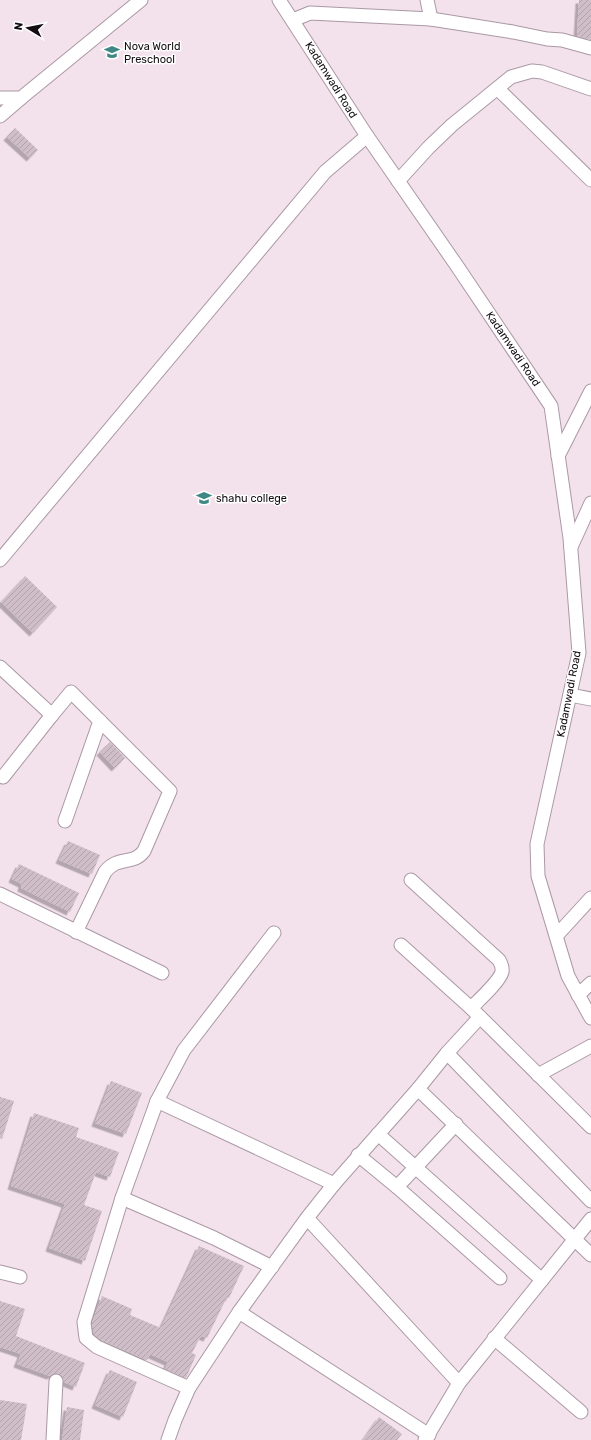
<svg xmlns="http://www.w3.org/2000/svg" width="591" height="1440" font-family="Rubik,sans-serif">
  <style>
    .building { fill: url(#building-hatch); filter: url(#shadow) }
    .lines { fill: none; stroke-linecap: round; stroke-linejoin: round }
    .minor-casing { stroke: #aa99a4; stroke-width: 15 }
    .minor { stroke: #fff; stroke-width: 13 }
    .labels { text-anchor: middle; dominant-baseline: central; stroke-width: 3; stroke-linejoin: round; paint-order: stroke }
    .poi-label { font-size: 11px; fill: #130d11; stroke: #fff; text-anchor: start }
    .street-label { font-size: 11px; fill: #130d11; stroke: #fff }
  </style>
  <defs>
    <pattern id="building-hatch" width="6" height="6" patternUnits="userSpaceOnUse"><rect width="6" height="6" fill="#cfbec8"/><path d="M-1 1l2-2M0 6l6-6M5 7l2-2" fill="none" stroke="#b1a2ab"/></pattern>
    <filter id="shadow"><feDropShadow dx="-3.5" dy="3.5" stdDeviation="0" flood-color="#0004"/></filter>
  </defs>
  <rect width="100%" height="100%" fill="#f3e1ec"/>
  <!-- building -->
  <g class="building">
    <path d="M579,0H591V40L577,36Z"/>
    <path d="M15,128L38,150L30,158L7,137Z"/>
    <path d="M25,576L57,607L33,633L1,602Z"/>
    <path d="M110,742L125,758L115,768L100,752Z"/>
    <path d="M68,841L100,855L92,874L59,860Z"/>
    <path d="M19,864L79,893L70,912L21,888L22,884L12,879Z"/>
    <path d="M111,1081L142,1093L126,1134L95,1123Z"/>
    <path d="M0,1097L14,1101L2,1139L0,1138Z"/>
    <path d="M34,1113L79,1128L76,1137L119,1152L110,1177L96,1172L84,1205L102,1211L85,1261L49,1248L65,1204L11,1186Z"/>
    <path d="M199,1246L244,1266L229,1298L227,1297L207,1338L201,1336L192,1353L196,1355L186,1378L165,1369L168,1362L150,1354L147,1360L101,1340L94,1334L92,1323L102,1296L132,1309L130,1315L161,1328Z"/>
    <path d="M0,1301L25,1309L16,1336L85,1363L76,1387L64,1382L60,1374L56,1373L50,1376L17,1364L21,1354L0,1347Z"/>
    <path d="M110,1370L137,1382L123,1417L95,1405Z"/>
    <path d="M0,1400L27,1404L21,1440H0Z"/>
    <path d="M67,1407L84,1410L80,1440H62Z"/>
    <path d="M379,1417L402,1434L397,1440H363Z"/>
  </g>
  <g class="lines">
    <!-- minor casing -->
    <g class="minor-casing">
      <g id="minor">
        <path d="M279,0L367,136L457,266L551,406L570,538L579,653L537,844L538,876L568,976L591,1018"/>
        <path d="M427,0L431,19"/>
        <path d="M293,20L310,13L431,19L513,32L547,39L562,40L591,48"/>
        <path d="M498,89L591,180"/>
        <path d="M0,98H21L141,0"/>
        <path d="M0,116L21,98"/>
        <path d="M398,181L429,147L452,125L511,77L532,71L542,72L591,89"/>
        <path d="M558,456L591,391"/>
        <path d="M571,547L591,503"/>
        <path d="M0,560L325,172L367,136"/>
        <path d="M0,667L52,715L71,692L170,791L144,851C133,866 118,855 105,872L76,932"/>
        <path d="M570,695L591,699"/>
        <path d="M3,777L52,715"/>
        <path d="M65,821L100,721"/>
        <path d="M411,880L499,960C501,964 503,967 502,972C499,982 479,1000 471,1008"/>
        <path d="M0,894L162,973"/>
        <path d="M557,935L591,898"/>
        <path d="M401,945L471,1008L591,1127"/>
        <path d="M578,995L591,983"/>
        <path d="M447,1053L480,1017"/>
        <path d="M538,1075L591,1046"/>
        <path d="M418,1089L591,1255"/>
        <path d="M157,1101L184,1050L274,933"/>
        <path d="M378,1134L542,1280"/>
        <path d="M358,1155L397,1187L456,1124"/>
        <path d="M334,1184L418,1089L447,1053L591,1201"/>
        <path d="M397,1187L500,1278"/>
        <path d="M122,1198L214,1238L272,1267"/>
        <path d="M307,1218L239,1312L189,1388L97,1347L86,1338L84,1322L122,1198L157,1101L334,1184L307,1218L459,1383"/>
        <path d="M0,1272L20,1277"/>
        <path d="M239,1312L429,1435"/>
        <path d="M494,1338L581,1412"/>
        <path d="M53,1440L56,1381"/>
        <path d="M168,1440L175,1420L189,1388"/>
        <path d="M425,1440L459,1383L591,1219"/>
      </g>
    </g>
    <!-- minor -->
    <use href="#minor" class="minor"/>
  </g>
  <!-- icons -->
  <defs>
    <g id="school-bare" transform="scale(1.2)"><path d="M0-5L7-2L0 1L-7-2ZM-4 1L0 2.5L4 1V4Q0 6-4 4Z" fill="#418884" stroke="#fff" stroke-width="2.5" paint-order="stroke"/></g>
    <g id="university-bare" transform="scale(1.2)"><path d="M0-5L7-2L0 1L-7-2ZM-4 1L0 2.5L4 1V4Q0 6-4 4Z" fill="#418884" stroke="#fff" stroke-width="2.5" paint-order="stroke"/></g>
  </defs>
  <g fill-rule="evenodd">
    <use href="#school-bare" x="112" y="52"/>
    <use href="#university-bare" x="204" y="498"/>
  </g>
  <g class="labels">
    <!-- poi labels -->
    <g class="poi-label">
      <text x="124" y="46">Nova World<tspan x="124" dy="13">Preschool</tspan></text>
      <text x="216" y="498">shahu college</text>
    </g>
    <!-- street labels -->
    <g class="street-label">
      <text transform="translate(331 80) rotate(58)">Kadamwadi Road</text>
      <text transform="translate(513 349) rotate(56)">Kadamwadi Road</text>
      <text transform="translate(569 694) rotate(-79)">Kadamwadi Road</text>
    </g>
  </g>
  <!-- north arrow -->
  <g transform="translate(28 28) rotate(280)" stroke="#ffffff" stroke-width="3" paint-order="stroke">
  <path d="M0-3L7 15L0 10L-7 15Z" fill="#130d11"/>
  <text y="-6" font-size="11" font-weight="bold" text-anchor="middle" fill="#130d11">N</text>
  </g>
</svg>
